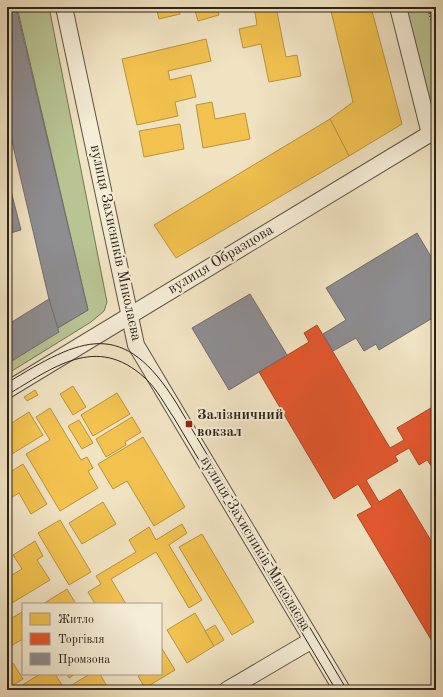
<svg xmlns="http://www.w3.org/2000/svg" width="443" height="697" font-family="'Old Standard TT',serif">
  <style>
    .green { fill: #b9c493; stroke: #727456 }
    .homes { fill: #f2c14e; stroke: #b7923e }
    .shops { fill: #e4572e; stroke: #ad4727 }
    .industry { fill: #8d8d92; stroke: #706d6d }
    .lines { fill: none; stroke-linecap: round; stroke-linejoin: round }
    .minor-casing { stroke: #5d5342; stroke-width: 18 }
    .path { stroke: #2c2318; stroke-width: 2.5; stroke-dasharray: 1 2; stroke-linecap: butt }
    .minor { stroke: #f5edd7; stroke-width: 16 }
    .tram { stroke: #2c2318; stroke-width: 1 }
    .poi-dot { fill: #8f2418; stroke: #f5edd7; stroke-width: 1.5 }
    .labels { text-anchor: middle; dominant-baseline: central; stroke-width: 4; stroke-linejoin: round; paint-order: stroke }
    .street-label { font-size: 15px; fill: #2c2318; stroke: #f5edd7 }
    .poi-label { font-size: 15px; font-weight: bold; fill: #2c2318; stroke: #f5edd7; text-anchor: start }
  </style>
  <rect width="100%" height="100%" fill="#f0e3c2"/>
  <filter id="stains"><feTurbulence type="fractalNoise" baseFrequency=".005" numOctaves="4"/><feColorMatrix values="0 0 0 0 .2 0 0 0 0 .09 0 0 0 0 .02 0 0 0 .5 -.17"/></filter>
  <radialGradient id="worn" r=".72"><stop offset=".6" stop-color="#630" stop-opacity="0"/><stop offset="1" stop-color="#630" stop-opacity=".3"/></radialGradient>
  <!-- green -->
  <g class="green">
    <path d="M17,7H49L107,302L104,311L91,322L7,374V364L56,329L88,310Z"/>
    <path d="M404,7H436V113L433,112L427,101Z"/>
  </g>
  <!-- homes -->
  <g class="homes">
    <path d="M156,7H184L179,8L180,14L159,19Z"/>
    <path d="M194,7H217L219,15L198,21Z"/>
    <path d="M254,7H276L286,57L297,55L301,76L269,82L261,44L243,48L239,29L257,25Z"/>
    <path d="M330,7H371L402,124L349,156L330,119L353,102Z"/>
    <path d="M206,39L211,61L168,71L170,80L191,75L196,97L175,102L178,116L137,125L122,59Z"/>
    <path d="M212,102L215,119L245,113L250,139L203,148L196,105Z"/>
    <path d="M330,119L349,156L176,258L154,225Z"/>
    <path d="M180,124L184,149L144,157L139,131Z"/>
    <path d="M73,386L86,407L73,415L60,394Z"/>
    <path d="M35,390L38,395L27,401L24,397Z"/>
    <path d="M117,393L130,414L93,436L81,415Z"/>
    <path d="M50,408L81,460L87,457L93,468L88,471L98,488L60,511L26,454L50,440L36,417Z"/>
    <path d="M206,409L211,417L207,420L202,411Z"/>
    <path d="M29,412L43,435L7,457V426Z"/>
    <path d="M132,417L141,432L125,442L126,445L106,457L96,439Z"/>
    <path d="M79,420L93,443L82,449L68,426Z"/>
    <path d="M143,437L185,507L154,526L127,481L113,489L98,464Z"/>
    <path d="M23,464L47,504L31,514L19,493L7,500V474Z"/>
    <path d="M103,502L116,524L82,544L69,523Z"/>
    <path d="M60,520L91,572L69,585L38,533Z"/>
    <path d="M182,524L187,533L169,545L202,600L189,608L156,552L111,579L126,604H95L88,592L101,584L96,576L136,552L129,540L149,527L156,540Z"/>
    <path d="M202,534L254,622L232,635L179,547Z"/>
    <path d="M35,541L43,556L37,560L50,580L7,606V578L22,569L13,555Z"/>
    <path d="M67,589L76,604H43Z"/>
    <path d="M22,612L23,639L7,648V621Z"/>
    <path d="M195,613L214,646L187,663L167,630Z"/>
    <path d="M215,625L224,640L214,646L205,631Z"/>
    <path d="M161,647L175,670L145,688L138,676L142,674H161Z"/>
    <path d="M13,663L23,679L7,689V667Z"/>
    <path d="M40,674H55L62,685L53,690H16V689Z"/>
    <path d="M67,674H75L69,678Z"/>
    <path d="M90,674H100L109,690H72L70,686Z"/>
  </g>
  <!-- shops -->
  <path class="shops" d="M317,325L390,448L404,440L397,428L436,405V465L432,467L427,460L419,465L409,448L395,456L398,461L366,480L379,502L400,489L436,549V648L357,515L372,507L358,484L334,499L259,372L309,342L304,333Z"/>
  <!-- industry -->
  <g class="industry">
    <path d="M7,7H16L88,310L56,329L7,120Z"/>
    <path d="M11,191L21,230L7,234V192Z"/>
    <path d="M417,233L436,265V316L379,350L376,344L364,351L356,338L333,351L323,334L346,320L326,288Z"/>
    <path d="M250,294L287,355L229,390L192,328Z"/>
    <path d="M49,299L59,332L7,364V325Z"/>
  </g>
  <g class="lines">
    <!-- minor casing -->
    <g class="minor-casing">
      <g id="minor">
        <path d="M64,7L136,345L342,690"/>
        <path d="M398,7L430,134"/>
        <path d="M7,390L436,130"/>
        <path d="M227,690L312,640"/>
      </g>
    </g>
    <!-- path -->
    <path class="path" d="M428,7L436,37"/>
    <!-- minor -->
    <use href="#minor" class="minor"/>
    <!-- tram -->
    <g class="tram">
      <path d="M7,383C82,337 123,317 177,404L347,690"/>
      <path d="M7,395C53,368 96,333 145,378C157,389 165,405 174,418L336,690"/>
    </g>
  </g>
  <!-- markers -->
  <rect class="poi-dot" x="185" y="420" width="8" height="8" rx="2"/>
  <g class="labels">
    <!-- street labels -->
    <g class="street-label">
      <text transform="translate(115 243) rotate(78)">вулиця Захисників Миколаєва</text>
      <text transform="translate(221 260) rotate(-31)">вулиця Образцова</text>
      <text transform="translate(255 544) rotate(59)">вулиця Захисників Миколаєва</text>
    </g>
    <!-- poi labels -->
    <g class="poi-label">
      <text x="197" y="415">Залізничний<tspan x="197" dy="17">вокзал</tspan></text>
    </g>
  </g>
  <!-- margin -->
  <rect width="443" height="697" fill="none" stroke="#f0e3c2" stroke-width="24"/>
  <rect x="8" y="8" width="427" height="681" fill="none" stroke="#2c2318" stroke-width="2"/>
  <rect x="12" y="12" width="419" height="673" fill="none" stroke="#2c2318"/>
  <!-- legend -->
  <rect x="22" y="603" width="140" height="72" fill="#f5edd7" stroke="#a59c8b"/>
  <rect x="30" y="613" width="20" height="12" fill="#f2c14e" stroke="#a59c8b"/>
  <text x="58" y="623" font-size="12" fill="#2c2318">Житло</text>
  <rect x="30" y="633" width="20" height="12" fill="#e4572e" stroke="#a59c8b"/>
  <text x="58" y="643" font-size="12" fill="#2c2318">Торгівля</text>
  <rect x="30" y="653" width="20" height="12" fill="#8d8d92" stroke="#a59c8b"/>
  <text x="58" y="663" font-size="12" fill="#2c2318">Промзона</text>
  <rect width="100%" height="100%" filter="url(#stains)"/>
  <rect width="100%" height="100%" fill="url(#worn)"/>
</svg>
